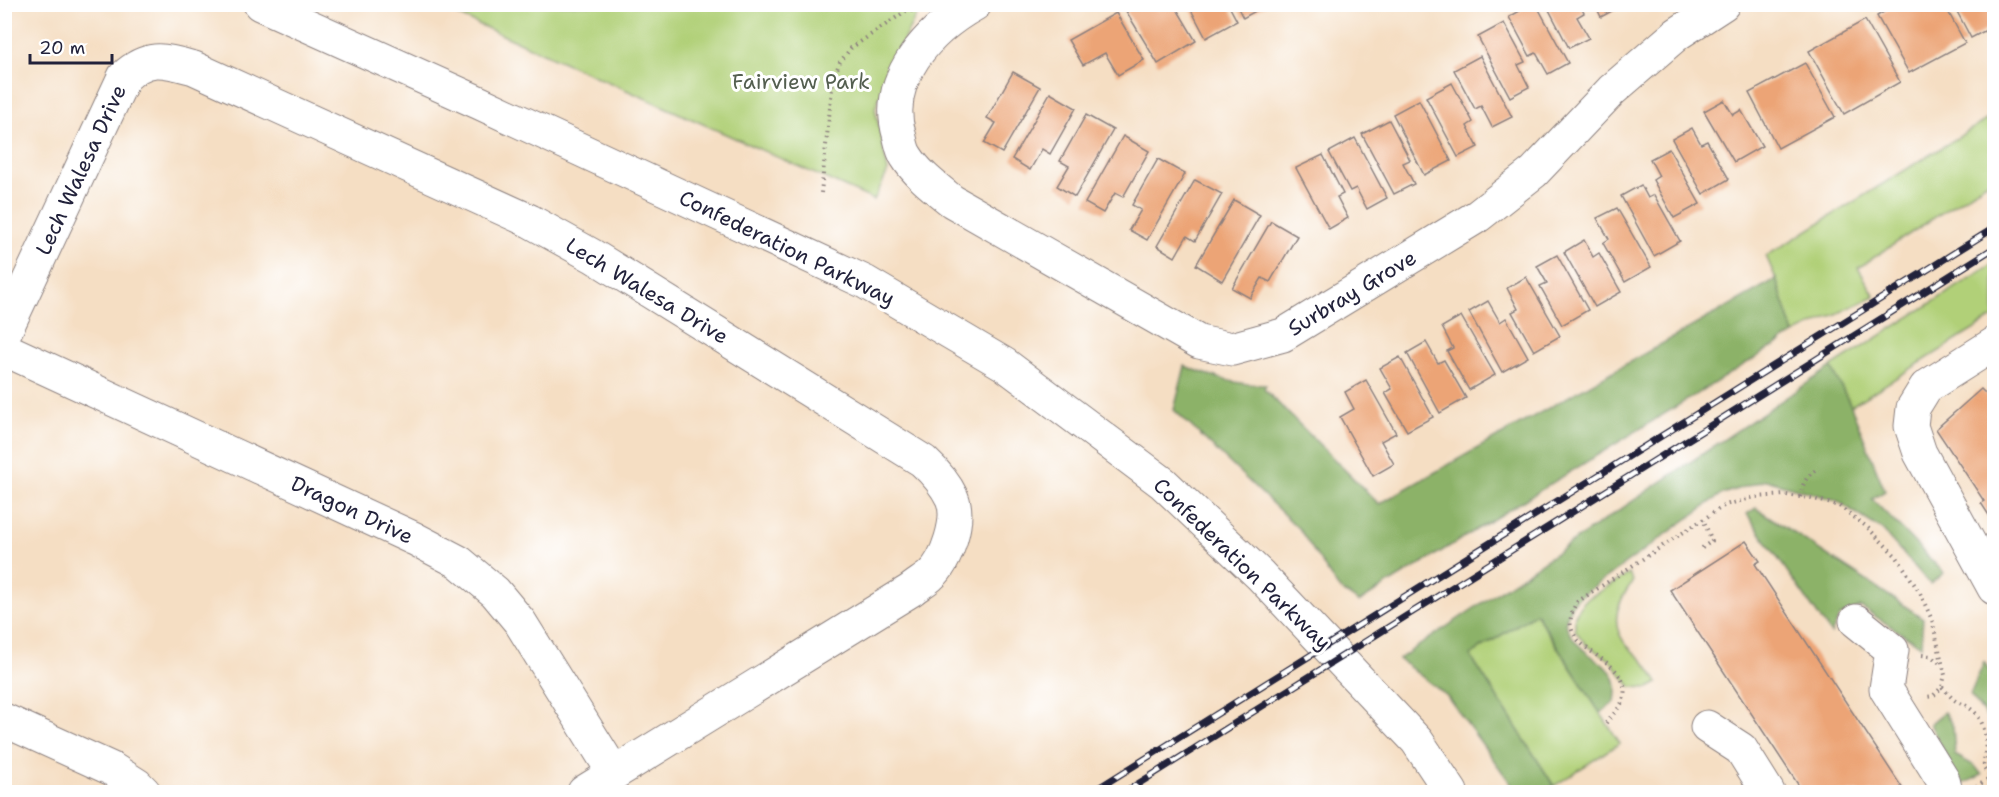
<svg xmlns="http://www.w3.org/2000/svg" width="1999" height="797" font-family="'Shantell Sans',sans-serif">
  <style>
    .green { fill: #b1d078; stroke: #6a795a; stroke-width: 1.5 }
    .forest { fill: #8cb268; stroke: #576a52; stroke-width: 1.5 }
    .building { fill: #eca476 }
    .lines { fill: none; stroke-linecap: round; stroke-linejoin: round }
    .minor-casing { stroke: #8c807f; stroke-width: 35 }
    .path { stroke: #8c807f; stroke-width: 4; stroke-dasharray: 1.5 4.5; stroke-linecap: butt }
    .minor { stroke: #fff; stroke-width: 33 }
    .rail-casing { stroke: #22223b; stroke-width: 7 }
    .rail { stroke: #fff; stroke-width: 4.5; stroke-dasharray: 14; stroke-linecap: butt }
    .labels { text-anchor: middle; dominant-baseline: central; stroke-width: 6; stroke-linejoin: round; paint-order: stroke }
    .park-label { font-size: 21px; fill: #545f50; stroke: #fff }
    .street-label { font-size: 21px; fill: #22223b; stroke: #fff }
  </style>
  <rect width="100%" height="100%" fill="#fff"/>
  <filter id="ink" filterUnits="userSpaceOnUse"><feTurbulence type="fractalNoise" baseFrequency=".0167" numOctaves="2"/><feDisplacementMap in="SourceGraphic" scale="12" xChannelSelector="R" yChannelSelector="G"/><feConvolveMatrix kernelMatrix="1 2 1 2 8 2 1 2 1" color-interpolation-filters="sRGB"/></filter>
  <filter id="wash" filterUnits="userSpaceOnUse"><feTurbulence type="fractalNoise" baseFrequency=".008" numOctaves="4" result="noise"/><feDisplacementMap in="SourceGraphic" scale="24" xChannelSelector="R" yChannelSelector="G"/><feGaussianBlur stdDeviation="1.35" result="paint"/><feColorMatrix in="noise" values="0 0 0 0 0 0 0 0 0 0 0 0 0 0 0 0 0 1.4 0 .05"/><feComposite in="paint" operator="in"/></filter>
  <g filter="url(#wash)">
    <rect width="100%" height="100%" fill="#f5dec3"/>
    <!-- green -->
    <g class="green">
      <path d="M435,5H922L904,39L875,108L888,171L874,200Z"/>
      <path d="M1994,115V178L1858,268L1875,296L1794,334L1776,279L1766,256Z"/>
      <path d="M1994,263V317L1851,406L1831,367Z"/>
      <path d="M1629,574L1633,581C1619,600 1609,621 1624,642C1630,650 1638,655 1645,663C1650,669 1654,676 1658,683L1649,688L1631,687L1609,659L1586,645L1575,630V615L1585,600Z"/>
      <path d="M1535,613L1620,743L1554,786L1470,655Z"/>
    </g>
    <!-- forest -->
    <g class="forest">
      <path d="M1776,279L1794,334L1359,602L1338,588L1300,530L1174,410L1185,366C1212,377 1236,385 1266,385L1264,389L1379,504Z"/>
      <path d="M1831,367L1851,406L1885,491L1872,499L1944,573L1930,584L1882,530L1836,500L1766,480L1722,494L1578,598L1571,606L1565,623C1570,633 1575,643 1584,650C1606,669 1620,668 1615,702L1600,713L1536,613L1470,655L1554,786L1541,792H1517L1447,696L1399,659Z"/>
      <path d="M1756,508L1923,618L1921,646L1861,607L1840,616L1831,634L1747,514Z"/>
      <path d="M1984,662L1994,678V727L1970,695Z"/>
      <path d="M1944,712L1953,726L1955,755L1975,766L1982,775L1961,785L1930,724Z"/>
    </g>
    <g id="blocks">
      <!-- building -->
      <g class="building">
        <path d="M1125,4H1155L1158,10L1168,4H1174L1196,41L1158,64L1123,6Z"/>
        <path d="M1188,4H1228L1237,21L1206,38Z"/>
        <path d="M1236,4H1268L1243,18Z"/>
        <path d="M1532,4H1536L1568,63L1548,74L1536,53L1530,56L1509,17Z"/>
        <path d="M1546,4H1579L1584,13L1577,17L1589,38L1569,48Z"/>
        <path d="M1595,4H1621V6L1601,17Z"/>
        <path d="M1897,4H1944L1965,43L1909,73L1877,16Z"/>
        <path d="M1953,4H1994V26L1971,38Z"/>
        <path d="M1116,13L1144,60L1118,75L1105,53L1083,65L1068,40Z"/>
        <path d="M1865,20L1900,82L1844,114L1809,51Z"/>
        <path d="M1504,23L1525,62L1518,65L1529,87L1510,97L1478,37Z"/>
        <path d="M1480,56L1512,117L1492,127L1481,106L1475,109L1454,70Z"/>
        <path d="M1805,63L1835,117L1778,148L1749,93Z"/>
        <path d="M1013,72L1040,87L1002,153L984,143L996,123L987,118Z"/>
        <path d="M1452,83L1473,122L1467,126L1478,147L1458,157L1426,97Z"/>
        <path d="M1050,93L1076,108L1050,154L1042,149L1030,170L1012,159Z"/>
        <path d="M1419,100L1451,161L1424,175L1393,114Z"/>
        <path d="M1724,100L1733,115L1741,110L1762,146L1734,162L1704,111Z"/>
        <path d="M1086,115L1113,130L1075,197L1057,186L1069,166L1060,161Z"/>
        <path d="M1389,120L1410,160L1403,163L1414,184L1394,194L1362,134Z"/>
        <path d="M1692,128L1701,144L1707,141L1729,179L1703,194L1672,139Z"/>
        <path d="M1123,136L1149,151L1123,197L1115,193L1103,213L1085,203Z"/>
        <path d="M1355,138L1387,198L1367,209L1356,188L1350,191L1329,152Z"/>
        <path d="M1669,149L1700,204L1674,218L1653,180L1659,176L1650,159Z"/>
        <path d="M1323,155L1343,194L1337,197L1348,218L1329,229L1296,168Z"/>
        <path d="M1158,159L1185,174L1147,240L1129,230L1141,210L1132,205Z"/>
        <path d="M1195,180L1222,194L1195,241L1187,236L1175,257L1157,246Z"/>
        <path d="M1641,185L1648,198L1654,195L1680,241L1654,256L1621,196Z"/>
        <path d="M1234,200L1260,215L1222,281L1196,265Z"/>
        <path d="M1617,208L1651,267L1625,282L1603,243L1609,239L1597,218Z"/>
        <path d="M1271,221L1297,236L1270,282L1262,278L1250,298L1232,288Z"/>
        <path d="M1584,240L1593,257L1599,253L1621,292L1595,307L1564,252Z"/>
        <path d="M1557,255L1588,310L1562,325L1540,286L1547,283L1537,266Z"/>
        <path d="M1526,277L1560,336L1534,351L1512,312L1518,309L1507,288Z"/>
        <path d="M1488,301L1500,322L1506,318L1528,357L1502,372L1469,312Z"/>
        <path d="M1461,316L1495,375L1469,390L1447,351L1453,348L1442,327Z"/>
        <path d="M1426,342L1438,363L1444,360L1466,398L1440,413L1407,353Z"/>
        <path d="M1400,357L1433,417L1407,431L1385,393L1392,389L1380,368Z"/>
        <path d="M1366,380L1396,433L1381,441L1394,464L1373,476L1340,417L1354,409L1345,392Z"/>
        <path d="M1981,389L1989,397L1994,393V523L1981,503L1984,501L1936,429Z"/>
        <path d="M1746,541L1760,561L1755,564L1905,792H1803L1670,590Z"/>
      </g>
    </g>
  </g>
  <g filter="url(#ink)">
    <use href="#blocks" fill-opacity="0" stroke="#8c807f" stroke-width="1.5"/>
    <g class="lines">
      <!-- minor casing -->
      <g class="minor-casing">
        <g id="minor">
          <path d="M260,4L480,103L865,282L1004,364L1163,483L1260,575L1417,741L1451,792"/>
          <path d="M975,4C930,29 883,78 899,134C901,141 902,150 906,156C917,174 936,188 952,201L1199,342L1232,349L1283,335L1478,216L1534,172L1612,90L1677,34L1723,4"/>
          <path d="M4,334L124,77C149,54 164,60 194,68L530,221L593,256L923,461C935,472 945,483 952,498C961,519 947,561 930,576C924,581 917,585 911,590L584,792"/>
          <path d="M1994,344L1926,387L1913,408L1911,426L1920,453L1994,588"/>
          <path d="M4,349L415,539L459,562L495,592L520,622L614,773"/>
          <path d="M1856,621L1892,650L1886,689L1943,780L1946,792"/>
          <path d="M4,720L112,769L137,785L144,792"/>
          <path d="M1707,727L1741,749L1768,792"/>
        </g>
      </g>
      <!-- path -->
      <g class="path">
        <path d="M821,193L833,79L840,62L851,48L906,11H916"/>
        <path d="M1800,497C1803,482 1806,476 1819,468"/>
        <path d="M1702,548L1712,541L1703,519"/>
        <path d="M1922,655L1931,656L1941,664"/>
        <path d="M1942,687C1947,692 1951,698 1956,701C1959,704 1965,704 1968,707C1989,720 1987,746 1983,767L1990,777"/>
        <path d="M1606,723C1611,716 1620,708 1623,700C1637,654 1546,654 1577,602L1725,505L1755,497L1786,495L1814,499L1839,506L1867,527L1897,557L1920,593L1932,620L1945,675L1942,687L1933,696L1926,697"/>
        <path d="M1976,787L1994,775"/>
      </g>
      <!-- minor -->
      <use href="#minor" class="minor"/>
      <!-- rail casing -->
      <g class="rail-casing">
        <g id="rail">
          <path d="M1092,792L1994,228"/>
          <path d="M1125,792L1994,248"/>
        </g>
      </g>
      <!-- rail -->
      <use href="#rail" class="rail"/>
    </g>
  </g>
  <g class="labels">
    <!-- park labels -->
    <g class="park-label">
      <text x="801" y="82">Fairview Park</text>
    </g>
    <!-- street labels -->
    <g class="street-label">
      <text transform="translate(81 170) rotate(-65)">Lech Walesa Drive</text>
      <text transform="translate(787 248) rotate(26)">Confederation Parkway</text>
      <text transform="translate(647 291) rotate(31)">Lech Walesa Drive</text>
      <text transform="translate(1352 293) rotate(-31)">Surbray Grove</text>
      <text transform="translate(352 510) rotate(25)">Dragon Drive</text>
      <text transform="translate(1242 564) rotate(44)">Confederation Parkway</text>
    </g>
  </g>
  <!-- margin -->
  <rect width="1999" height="797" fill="none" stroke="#fff" stroke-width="24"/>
  <!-- scale -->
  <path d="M30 54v9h82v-9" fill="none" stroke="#22223b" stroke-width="3"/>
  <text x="39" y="54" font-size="18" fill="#22223b" stroke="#ffffff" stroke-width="4.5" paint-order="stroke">20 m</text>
</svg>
